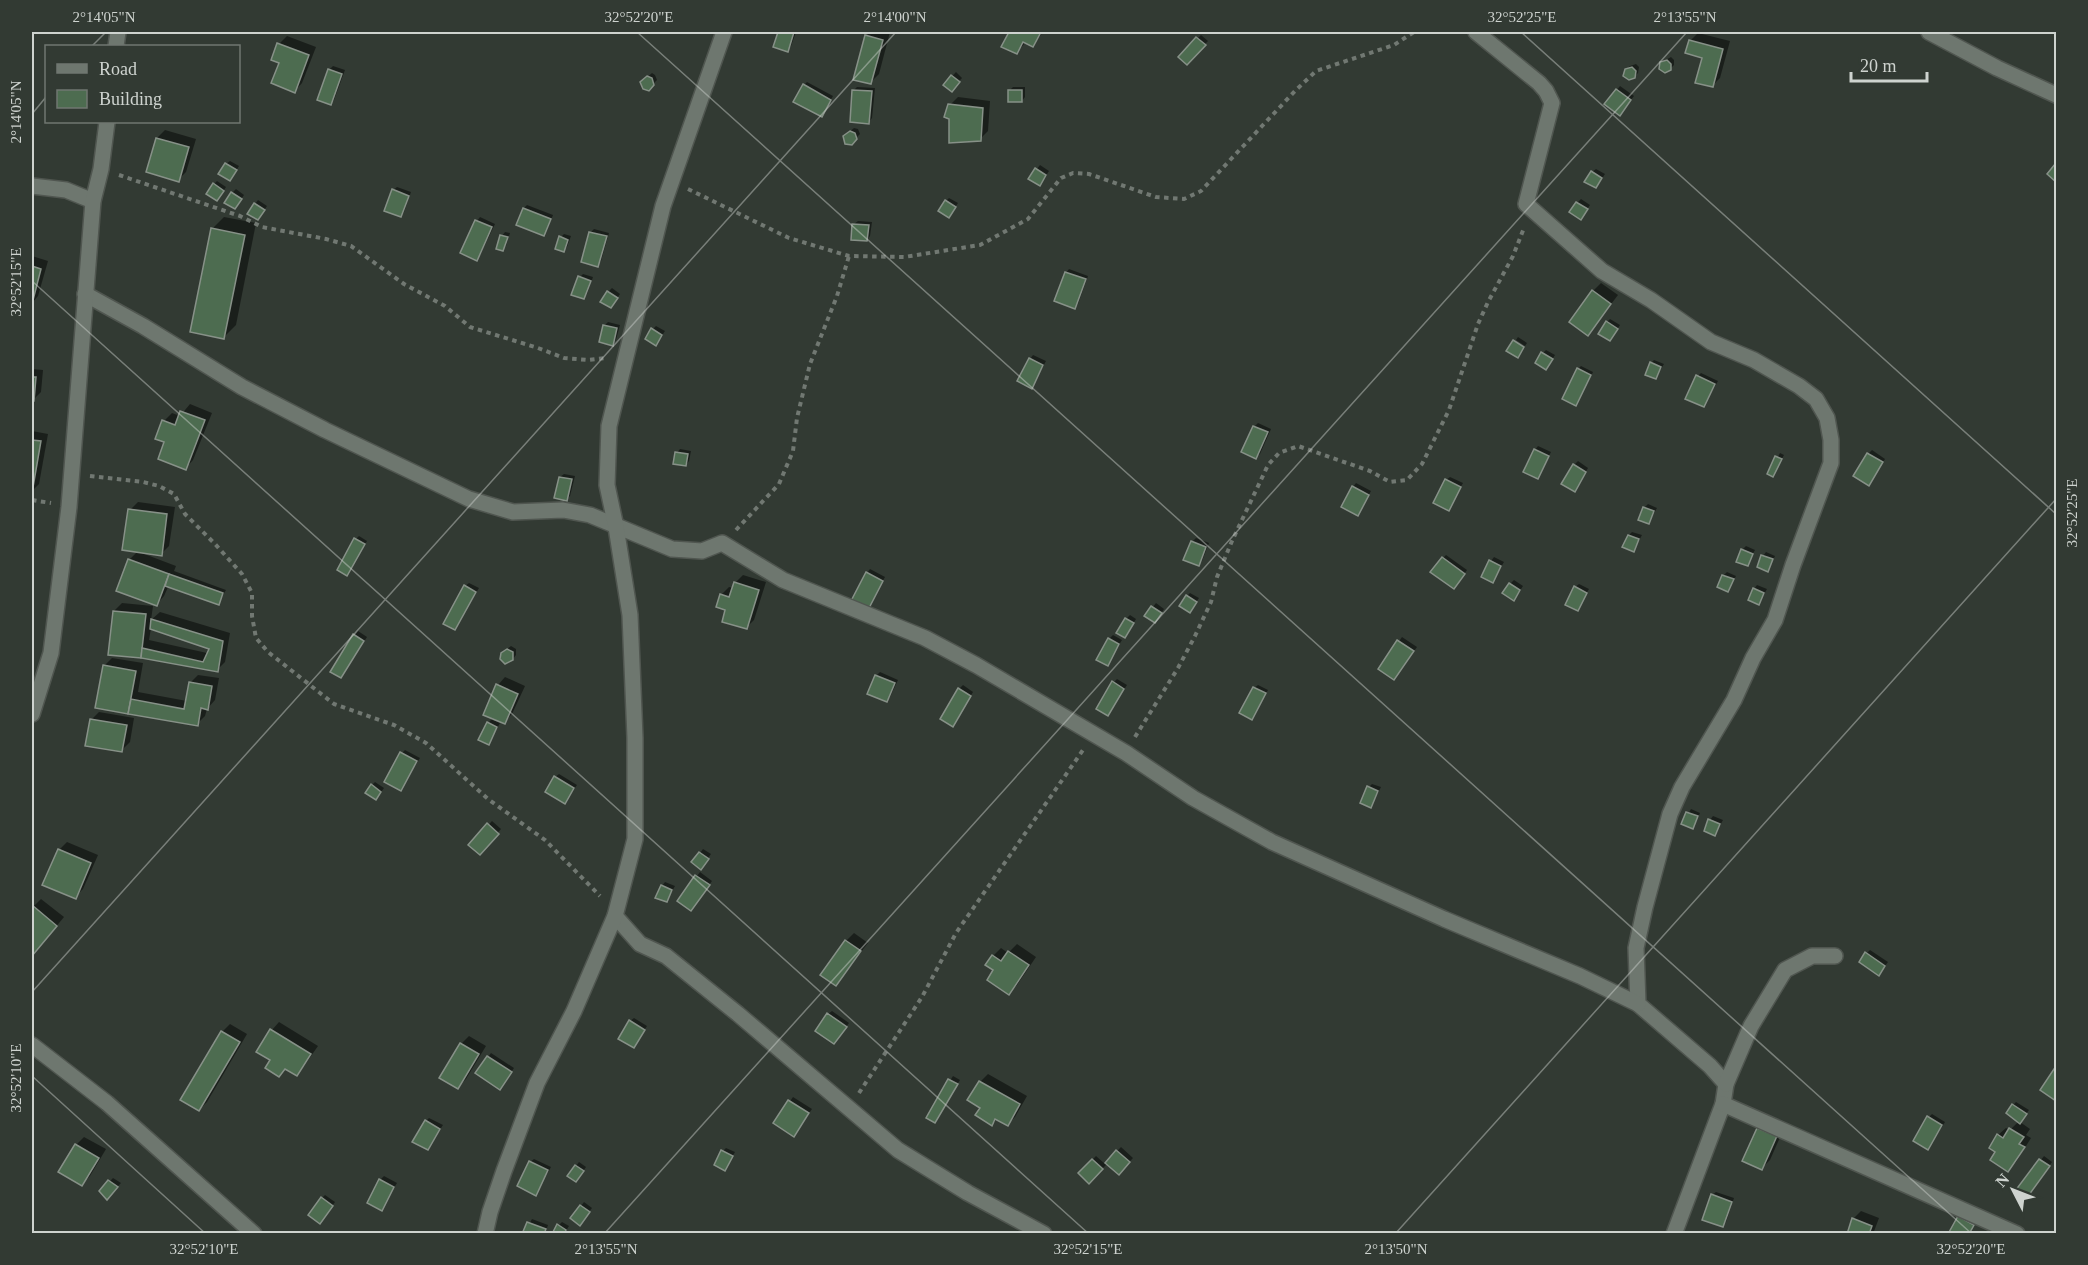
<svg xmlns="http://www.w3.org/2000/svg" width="2088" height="1265" font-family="'Times New Roman',serif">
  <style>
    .shadow { fill: #0007; fill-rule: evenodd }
    .building { fill: #4d6c50; stroke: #879188; stroke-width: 1.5 }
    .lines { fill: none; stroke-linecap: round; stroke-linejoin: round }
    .minor-casing { stroke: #505650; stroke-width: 18 }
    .path { stroke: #717872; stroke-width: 4; stroke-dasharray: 4.5 4.5; stroke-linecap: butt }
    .minor { stroke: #6e776f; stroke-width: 15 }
    .ticks { fill: none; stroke: #ced3cf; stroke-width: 1.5; stroke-opacity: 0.45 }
    .neatline { fill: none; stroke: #ced3cf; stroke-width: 2 }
    .ticks-label { font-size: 15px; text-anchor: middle; fill: #ced3cf }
  </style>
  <rect width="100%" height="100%" fill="#323a33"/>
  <!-- shadow -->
  <g class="shadow">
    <path d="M780,32H796L791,46L788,50L775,46Z"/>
    <path d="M870,32H890L879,74L871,82L866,36Z"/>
    <path d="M1010,32H1043L1033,45L1026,42L1017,52L1003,46Z"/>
    <path d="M1698,33L1730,41L1720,78L1712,86L1704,57L1690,41Z"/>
    <path d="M1201,35L1208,41L1187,63L1180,57Z"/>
    <path d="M287,36L316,47L302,83L295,91L281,62L279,44Z"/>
    <path d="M1671,57L1674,60V65L1670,69L1662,62Z"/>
    <path d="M1636,64L1639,67L1638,73L1634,77L1626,70L1630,66Z"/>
    <path d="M333,66L345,70L334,100L331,104L329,70Z"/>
    <path d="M956,72L962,78L955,86L945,84Z"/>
    <path d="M652,73L655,75L657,80L648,89L642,82Z"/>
    <path d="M807,82L833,96L821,116L804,85Z"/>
    <path d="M1620,86L1634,96L1623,110L1606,104Z"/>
    <path d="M857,87L875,88L872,118L869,122L854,90Z"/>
    <path d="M1013,87H1025V97L1022,101L1010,90Z"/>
    <path d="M958,97L990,101L988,131L980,139L950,105Z"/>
    <path d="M854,128L858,129L860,134L851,143L848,133Z"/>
    <path d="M165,130L196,139L186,172L178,180L148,171L157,138Z"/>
    <path d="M230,161L239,166L233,176L226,164Z"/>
    <path d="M1040,165L1049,171L1043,180L1030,178Z"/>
    <path d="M1596,169L1605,174L1599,183L1592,172Z"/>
    <path d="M217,181L226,187L220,196L214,184Z"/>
    <path d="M397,187L411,192L404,212L401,216L393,190Z"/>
    <path d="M236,189L244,195L235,208L232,193Z"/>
    <path d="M949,198L958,203L949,216L946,201Z"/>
    <path d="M1581,199L1590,205L1584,214L1577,203Z"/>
    <path d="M258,200L267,206L261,215L255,204Z"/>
    <path d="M527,205L553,215L547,230L544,234L524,208Z"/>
    <path d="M224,217L256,223L236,325L224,337L212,229Z"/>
    <path d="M480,217L495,224L480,255L477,259V221Z"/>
    <path d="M858,221L872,222L870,236L867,240L854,224Z"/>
    <path d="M594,229L609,233L601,261L598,265L591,232Z"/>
    <path d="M505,232L510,233L506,246L502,249V236Z"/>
    <path d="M564,234L571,236L567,247L564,250L561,237Z"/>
    <path d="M32,256L48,261L38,296L32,303Z"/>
    <path d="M1069,269L1088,276L1078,304L1075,307L1066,273Z"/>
    <path d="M583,274L593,277L587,294L583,297L580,277Z"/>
    <path d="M1601,283L1618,295L1588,334L1593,291Z"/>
    <path d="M612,288L620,294L614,303L608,292Z"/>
    <path d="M1610,319L1620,325L1613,336L1607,322Z"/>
    <path d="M608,322L620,325L616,340L612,344L604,326Z"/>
    <path d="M656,326L665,331L659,340L653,329Z"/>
    <path d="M1518,337L1527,343L1525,346L1516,340Z"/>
    <path d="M1546,350L1555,355L1549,365L1543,353Z"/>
    <path d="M1033,355L1046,361L1032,387L1030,359Z"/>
    <path d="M1654,360L1664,364L1656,377L1651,363Z"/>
    <path d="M1581,366L1593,372L1576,404L1578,369Z"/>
    <path d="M32,369L43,370L41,392L33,400Z"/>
    <path d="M1701,373L1718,381L1704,406L1698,376Z"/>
    <path d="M190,404L212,413L193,460L186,468L166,441L164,421L172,413L180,416Z"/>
    <path d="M1258,423L1271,429L1260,454L1256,457L1254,427Z"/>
    <path d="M32,431L48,434L39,484L32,491Z"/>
    <path d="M1538,446L1551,452L1538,477L1535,450Z"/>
    <path d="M680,449L691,451L689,461L686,465L677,453Z"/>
    <path d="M1872,450L1885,459L1869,484L1868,454Z"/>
    <path d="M1780,453L1784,455L1773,475L1769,473Z"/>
    <path d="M1578,461L1588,468L1578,486L1574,465Z"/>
    <path d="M564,474L575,476L570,496L567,499L560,477Z"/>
    <path d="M1450,477L1463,483L1448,509L1446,480Z"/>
    <path d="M1356,483L1371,491L1358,514L1353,487Z"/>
    <path d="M138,502L175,507L169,546L161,554L139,552L176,566L174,571L226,590L218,603L169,585L164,596L157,604L129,560L138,551L130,510Z"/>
    <path d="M1648,504L1657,508L1649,522L1644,508Z"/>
    <path d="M1632,532L1642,535L1634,550L1629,535Z"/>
    <path d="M359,536L367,541L347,574L356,539Z"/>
    <path d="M1196,538L1209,543L1202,561L1198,565L1192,542Z"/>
    <path d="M1746,546L1755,550L1747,564L1742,550Z"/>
    <path d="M1766,552L1775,556L1768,570L1763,556Z"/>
    <path d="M1446,555L1467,570L1457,584L1443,558Z"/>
    <path d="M1494,557L1504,562L1492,582L1491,561Z"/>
    <path d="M870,569L885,577L868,608L867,573Z"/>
    <path d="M1727,572L1736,576L1728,590L1723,576Z"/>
    <path d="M743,575L766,582L754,620L746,628L727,609L721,595L729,587L734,588L735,583Z"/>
    <path d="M1514,580L1523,586L1517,595L1510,584Z"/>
    <path d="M469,583L479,588L455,628L465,586Z"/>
    <path d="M1579,584L1589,589L1577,609L1575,587Z"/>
    <path d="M1757,585L1767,589L1759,603L1754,589Z"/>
    <path d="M1190,593L1199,598L1193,607L1187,596Z"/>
    <path d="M122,603L153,606L151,620L160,612L230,633L225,662L217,670L141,657L114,611ZM151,628L211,648L207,653L149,640Z"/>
    <path d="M1156,603L1164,609L1158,618L1146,616Z"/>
    <path d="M1130,615L1136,619L1125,637L1126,619Z"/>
    <path d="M358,631L367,637L344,673L332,671Z"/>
    <path d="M1113,635L1122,640L1107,664L1109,639Z"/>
    <path d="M1402,637L1417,647L1397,675L1380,669Z"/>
    <path d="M511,646L516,649V655L513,659L502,653Z"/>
    <path d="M112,658L143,663L138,692L187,701L190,683L198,675L219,678L215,700L207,709L205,716L197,724L97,707L104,666Z"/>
    <path d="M880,672L898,680L890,697L887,701L876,676Z"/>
    <path d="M505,677L525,686L512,714L504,722L494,718L493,720L500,723L489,743L488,723L494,717L498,685Z"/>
    <path d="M1117,679L1127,685L1108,714L1114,682Z"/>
    <path d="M963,685L973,692L953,725L959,689Z"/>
    <path d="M1258,685L1268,690L1252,718L1254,688Z"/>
    <path d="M99,712L134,718L130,742L122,750L91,720Z"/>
    <path d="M405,750L420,758L400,789L402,753Z"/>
    <path d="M559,774L577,785L565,802L555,777Z"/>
    <path d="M375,782L384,788L379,795L372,785Z"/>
    <path d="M1372,784L1381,787L1371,806L1369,787Z"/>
    <path d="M1691,809L1700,813L1693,827L1683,823Z"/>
    <path d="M1713,816L1723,820L1715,834L1710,820Z"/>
    <path d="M492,821L501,829L480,853L470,845Z"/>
    <path d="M67,842L98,855L83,889L75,897L59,850Z"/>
    <path d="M703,849L711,854L704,864L700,853Z"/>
    <path d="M700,872L712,881L694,906L679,900Z"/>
    <path d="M665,882L675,886L667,900L662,886Z"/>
    <path d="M41,899L64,917L32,956V908Z"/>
    <path d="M854,933L868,943L836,984L846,941Z"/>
    <path d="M1017,944L1036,957L1017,985L1009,993L995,970L993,956L1001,948L1008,953Z"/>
    <path d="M1870,950L1888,962L1882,970L1867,953Z"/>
    <path d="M832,1011L849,1023L837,1039L828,1014Z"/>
    <path d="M634,1018L647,1026L634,1046L630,1021Z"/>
    <path d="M279,1022L318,1046L304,1066L296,1074L286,1068L279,1075L272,1060L258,1051L272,1030Z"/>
    <path d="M230,1024L247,1034L207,1102L199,1110L222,1032Z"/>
    <path d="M469,1036L486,1046L466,1079L458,1087L441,1078L461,1044Z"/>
    <path d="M491,1053L514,1068L503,1084L488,1057Z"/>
    <path d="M988,1074L1027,1096L1015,1117L1007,1125L997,1119L992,1124L980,1082Z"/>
    <path d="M953,1076L960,1080L935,1121L928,1117Z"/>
    <path d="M793,1097L812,1109L797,1131L775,1123Z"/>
    <path d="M2016,1102L2029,1110L2020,1122L2030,1129L2026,1135L2031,1138L2016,1162L2008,1170L1998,1152V1135L2006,1128L2010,1130L2019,1121L2013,1105Z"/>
    <path d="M1932,1114L1945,1122L1928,1148L1929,1117Z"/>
    <path d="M429,1118L443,1125L427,1149L426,1121Z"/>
    <path d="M1766,1121L1784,1128L1770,1160L1762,1168L1744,1160L1759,1128Z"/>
    <path d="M84,1137L106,1149L90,1176L82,1184L61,1172L77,1144Z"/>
    <path d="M1121,1147L1133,1158L1119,1173L1108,1163L1089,1182L1080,1173L1096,1156L1105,1164Z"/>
    <path d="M726,1148L735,1152L725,1169L723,1151Z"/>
    <path d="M2044,1156L2052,1162L2030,1193L2017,1191Z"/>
    <path d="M534,1159L551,1167L536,1194L530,1162Z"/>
    <path d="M579,1162L586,1167L579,1177L576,1166Z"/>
    <path d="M384,1176L397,1183L381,1209L380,1180Z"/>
    <path d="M113,1178L121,1183L107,1198L101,1191Z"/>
    <path d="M1716,1192L1734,1198L1726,1222L1722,1225L1712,1195Z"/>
    <path d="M325,1195L335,1202L323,1219L322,1198Z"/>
    <path d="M584,1202L592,1208L583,1220L581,1206Z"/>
    <path d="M1861,1211L1879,1218L1873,1234H1848L1853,1219Z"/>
    <path d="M532,1219L548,1225L545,1234H524Z"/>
    <path d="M562,1222L569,1226L564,1234L559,1225Z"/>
  </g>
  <!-- building -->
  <g class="building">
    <path d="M778,32H794L788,52L773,47Z"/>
    <path d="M1009,32H1041L1033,47L1023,42L1017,54L1001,47Z"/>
    <path d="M865,35L883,40L871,84L853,80Z"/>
    <path d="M1196,37L1206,45L1187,65L1178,57Z"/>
    <path d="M1689,40L1723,49L1713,87L1695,83L1702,58L1685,53Z"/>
    <path d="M277,43L309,55L295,93L271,83L279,63L271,60Z"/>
    <path d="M1667,60L1671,64V70L1665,73L1659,69L1660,62Z"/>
    <path d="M1632,67L1636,71L1635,78L1629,80L1623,76L1625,69Z"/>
    <path d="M328,69L342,74L331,105L317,100Z"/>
    <path d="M951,75L960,82L952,92L943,85Z"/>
    <path d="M647,76L652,78L654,85L649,91L643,89L640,82Z"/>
    <path d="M803,84L831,100L822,117L793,102Z"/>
    <path d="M1616,89L1631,100L1620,116L1604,104Z"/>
    <path d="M852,90L872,91L869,124L850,122Z"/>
    <rect x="1008" y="90" width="14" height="12"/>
    <path d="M948,104L983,108L981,141L949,143V119L944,117Z"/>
    <path d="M850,131L855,133L857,139L852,145L845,144L843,136Z"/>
    <path d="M156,138L189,147L179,182L146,172Z"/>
    <path d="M225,163L237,170L230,181L218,174Z"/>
    <path d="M2055,164L2056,165V182L2047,174Z"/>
    <path d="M1035,168L1046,175L1040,186L1028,179Z"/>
    <path d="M1591,171L1602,178L1596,188L1584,182Z"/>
    <path d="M213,183L224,191L217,201L206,194Z"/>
    <path d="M392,189L409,196L401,217L384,211Z"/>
    <path d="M231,192L242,199L235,209L224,203Z"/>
    <path d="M945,200L956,207L949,218L938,211Z"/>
    <path d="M1576,202L1588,209L1581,220L1569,212Z"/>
    <path d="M254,203L265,210L258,220L247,214Z"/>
    <path d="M523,208L551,219L544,236L516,225Z"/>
    <path d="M475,220L492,227L477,261L460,253Z"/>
    <path d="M852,224L869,225L867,241L851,240Z"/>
    <path d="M211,228L245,235L224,339L190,332Z"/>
    <path d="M589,232L607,236L598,267L581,262Z"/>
    <path d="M500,235L508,237L503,251L496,249Z"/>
    <path d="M559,236L568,240L564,252L555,249Z"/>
    <path d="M32,266L41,269L32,304Z"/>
    <path d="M1065,272L1086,279L1075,309L1054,301Z"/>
    <path d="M578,276L591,281L584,299L571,295Z"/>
    <path d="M1592,290L1611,304L1588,336L1569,322Z"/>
    <path d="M607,291L618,298L611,308L600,302Z"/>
    <path d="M1606,321L1618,329L1610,341L1598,334Z"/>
    <path d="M603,325L617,328L613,346L599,342Z"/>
    <path d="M651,328L662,335L656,346L645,339Z"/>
    <path d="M1513,340L1524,347L1518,358L1506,351Z"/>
    <path d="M1541,352L1553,359L1546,370L1535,363Z"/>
    <path d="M1029,358L1043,365L1032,389L1017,381Z"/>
    <path d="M1650,362L1661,367L1656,379L1645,375Z"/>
    <path d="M1577,368L1591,375L1576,406L1562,399Z"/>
    <path d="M1696,375L1715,384L1704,407L1685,399Z"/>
    <path d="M32,377H36L34,401H32Z"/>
    <path d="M180,411L205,420L186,470L158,459L164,442L155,439L162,420L175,425Z"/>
    <path d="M1253,426L1268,432L1256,459L1241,452Z"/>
    <path d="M32,440L41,441L32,493Z"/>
    <path d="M1534,449L1549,456L1538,479L1523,472Z"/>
    <path d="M675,452L688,454L686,466L673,464Z"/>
    <path d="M1867,453L1883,462L1869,486L1853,476Z"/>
    <path d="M1775,456L1782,459L1773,477L1767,474Z"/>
    <path d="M1573,464L1586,472L1575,492L1561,484Z"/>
    <path d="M559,477L572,479L567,501L554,498Z"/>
    <path d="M1445,479L1461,487L1449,511L1433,503Z"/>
    <path d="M1352,486L1369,495L1358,516L1341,507Z"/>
    <path d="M1643,507L1654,511L1649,524L1638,520Z"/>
    <path d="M128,509L167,514L162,556L122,550Z"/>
    <path d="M1628,535L1639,539L1634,552L1622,547Z"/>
    <path d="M354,538L365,544L347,576L337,570Z"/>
    <path d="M1191,541L1206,547L1199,566L1183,560Z"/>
    <path d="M1741,549L1753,554L1748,566L1736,562Z"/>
    <path d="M1761,555L1773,559L1768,572L1757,567Z"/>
    <path d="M1442,557L1465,574L1454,589L1430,572Z"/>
    <path d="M128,559L169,574L157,606L116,591Z"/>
    <path d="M1489,560L1501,566L1493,583L1481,577Z"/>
    <path d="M866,572L883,581L868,610L851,601Z"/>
    <path d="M169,574L223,593L219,605L165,586Z"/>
    <path d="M1722,575L1734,579L1728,592L1717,587Z"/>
    <path d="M734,582L759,590L747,629L722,622L725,610L716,607L720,594L729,597Z"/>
    <path d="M1509,583L1520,590L1514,601L1502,593Z"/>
    <path d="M464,585L476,592L455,630L443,624Z"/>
    <path d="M1574,586L1587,593L1578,611L1565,605Z"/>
    <path d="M1753,588L1764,593L1759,605L1748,600Z"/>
    <path d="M1186,595L1197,602L1190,613L1179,606Z"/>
    <path d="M1151,606L1162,613L1155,623L1144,616Z"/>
    <path d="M113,611L146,614L141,658L108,655Z"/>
    <path d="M1125,618L1134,623L1125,638L1116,633Z"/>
    <path d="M151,619L223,641L218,672L141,658L142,648L203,662L209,649L150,629Z"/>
    <path d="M353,634L364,641L341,678L330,672Z"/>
    <path d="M1108,638L1119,644L1108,666L1096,660Z"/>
    <path d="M1397,640L1414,651L1394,680L1378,669Z"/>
    <path d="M507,649L513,652V660L505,664L500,659L501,653Z"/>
    <path d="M103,665L136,671L128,714L95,708Z"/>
    <path d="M875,675L895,683L887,702L867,694Z"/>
    <path d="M1112,681L1124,689L1108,716L1096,709Z"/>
    <path d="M189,682L212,686L208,710L201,708L198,726L128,714L131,699L184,709Z"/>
    <path d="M496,684L518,694L505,724L483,715Z"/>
    <path d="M1253,687L1266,693L1252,720L1239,713Z"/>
    <path d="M958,688L971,696L953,727L940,719Z"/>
    <path d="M90,719L127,725L122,752L85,746Z"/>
    <path d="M487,722L497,727L489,745L478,740Z"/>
    <path d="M400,752L417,761L401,791L384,782Z"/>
    <path d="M554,776L574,788L565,804L545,792Z"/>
    <path d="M371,784L381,792L376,800L365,793Z"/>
    <path d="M1367,786L1378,791L1371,808L1360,803Z"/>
    <path d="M1686,812L1698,816L1693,829L1681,824Z"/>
    <path d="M1708,819L1720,824L1715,836L1704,831Z"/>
    <path d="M487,823L499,834L480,855L468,845Z"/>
    <path d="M58,849L91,863L76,899L42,885Z"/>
    <path d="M699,852L709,859L701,870L691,862Z"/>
    <path d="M695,875L710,885L691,911L677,901Z"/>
    <path d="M661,885L672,890L667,902L655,898Z"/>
    <path d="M32,905L57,926L32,956Z"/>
    <path d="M845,940L861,951L836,986L820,975Z"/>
    <path d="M1008,951L1029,965L1009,995L987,980L993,970L985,965L992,955L1001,961Z"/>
    <path d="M1865,952L1885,966L1879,976L1859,962Z"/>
    <path d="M827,1013L847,1027L834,1044L815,1031Z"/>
    <path d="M629,1020L645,1030L634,1048L618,1039Z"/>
    <path d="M270,1029L311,1054L297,1076L285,1069L279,1077L265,1068L270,1060L256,1052Z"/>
    <path d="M221,1031L240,1042L199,1111L180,1100Z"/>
    <path d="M460,1043L479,1054L458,1089L439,1078Z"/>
    <path d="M487,1056L512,1072L500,1090L475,1073Z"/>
    <path d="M2056,1066V1101L2040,1090Z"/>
    <path d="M948,1079L958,1084L935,1123L926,1118Z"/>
    <path d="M979,1081L1020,1104L1008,1126L995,1119L992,1126L975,1115L980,1108L967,1100Z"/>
    <path d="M788,1100L809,1113L794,1137L773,1123Z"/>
    <path d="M2012,1104L2027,1114L2020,1124L2006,1113Z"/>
    <path d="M1927,1116L1942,1125L1928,1150L1913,1141Z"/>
    <path d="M425,1120L440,1129L428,1150L412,1142Z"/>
    <path d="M1757,1128L1777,1136L1762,1170L1742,1161Z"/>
    <path d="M2009,1128L2024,1137L2019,1144L2025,1147L2008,1172L1990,1160L1995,1152L1989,1148L1997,1134L2003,1138Z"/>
    <path d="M75,1144L99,1158L82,1186L58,1172Z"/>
    <path d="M721,1150L733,1156L725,1171L714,1165Z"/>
    <path d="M1116,1150L1130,1162L1119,1175L1105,1163Z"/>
    <path d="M1092,1159L1103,1169L1089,1184L1078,1173Z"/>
    <path d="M2039,1159L2050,1166L2026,1199L2015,1191Z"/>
    <path d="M529,1161L548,1170L536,1196L517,1186Z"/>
    <path d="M575,1165L584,1171L576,1182L567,1176Z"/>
    <path d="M379,1179L394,1187L382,1211L367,1203Z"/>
    <path d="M108,1180L118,1187L107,1200L99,1191Z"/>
    <path d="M1711,1194L1732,1202L1723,1227L1702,1220Z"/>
    <path d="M321,1197L333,1206L320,1224L308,1215Z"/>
    <path d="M580,1205L590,1212L580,1226L570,1218Z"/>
    <path d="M1958,1216L1974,1225L1969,1234H1948Z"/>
    <path d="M1852,1218L1872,1226L1869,1234H1847Z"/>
    <path d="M527,1222L546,1229L544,1234H522Z"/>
    <path d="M557,1224L566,1230L564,1234H552Z"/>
  </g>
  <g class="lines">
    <!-- minor casing -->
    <g class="minor-casing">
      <g id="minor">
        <path d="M1476,32L1539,83L1546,91L1552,103L1526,204L1602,271L1651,300L1711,342L1754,360L1799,386L1816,399L1827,418L1831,440V463L1793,565L1775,620L1753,658L1734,700L1682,787L1670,814L1645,907L1636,948L1638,1004L1710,1066L1726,1084L1723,1104L1674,1234"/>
        <path d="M1929,32L1997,68L2056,95"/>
        <path d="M116,46L118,32"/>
        <path d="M32,186L66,190L93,201"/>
        <path d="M85,294L143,326L242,387L325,430L469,499L513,512L563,510L590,515L672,549L702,551L722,543L783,580L925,638L976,665L1126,753L1193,798L1272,842L1444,919L1580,976L1638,1004"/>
        <path d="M32,714L51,653L69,507L93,201L101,169L107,122"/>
        <path d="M615,916L640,944L666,956L738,1014L898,1150L968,1193L1044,1234"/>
        <path d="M32,1045L107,1103L254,1234"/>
        <path d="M1726,1084L1751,1026L1785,970L1812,956H1835"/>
        <path d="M1723,1104L2017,1234"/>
        <path d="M485,1234L490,1212L504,1171L537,1083L574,1011L615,916L635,839V738L630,615L616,527L607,485L609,426L663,206L724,32"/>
      </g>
    </g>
    <!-- path -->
    <g class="path">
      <path d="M119,175L240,216L262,227L326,239L351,246L404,284L445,306L470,327L538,348L564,358L588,360L606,358"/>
      <path d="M688,189L789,238L849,256L904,257L980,245L1028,219L1061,178L1073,173L1089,174L1156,197L1184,199L1201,191L1295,91L1316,71L1394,45L1414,32"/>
      <path d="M90,476L143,482L159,486L174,494L185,514L215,544L242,574L252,593V616L256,638L268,652L334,704L394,725L426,743L488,799L545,840L600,896"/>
      <path d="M32,500L51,503"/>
      <path d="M736,530L779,484L793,451L797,418L810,364L837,296L849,256"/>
      <path d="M1135,737L1178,668L1195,636L1211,602L1217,577L1232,541L1268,465L1279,453L1298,446L1370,471L1390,482L1407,480L1422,464L1449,410L1478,324L1488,302L1513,256L1524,228"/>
      <path d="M859,1093L922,997L956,933L1083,750"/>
    </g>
    <!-- minor -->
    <use href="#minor" class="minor"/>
  </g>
  <!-- ticks -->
  <path class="ticks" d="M637,32L1972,1234M1521,32L2056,514M92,46L106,32M32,114L46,97M32,281L1089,1234M32,992L896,32M32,1076L206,1234M604,1234L1687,32M1395,1234L2056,499"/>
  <!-- border -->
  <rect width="2088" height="1265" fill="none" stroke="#323a33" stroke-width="66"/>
  <!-- legend -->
  <rect x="45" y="45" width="195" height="78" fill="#323a33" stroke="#707771" stroke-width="1.5"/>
  <rect x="57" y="64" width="30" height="9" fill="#6e776f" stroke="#707771" stroke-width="1.5"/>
  <text x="99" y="75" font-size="18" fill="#ced3cf">Road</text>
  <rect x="57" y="90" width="30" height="18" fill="#4d6c50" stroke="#707771" stroke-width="1.5"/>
  <text x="99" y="105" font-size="18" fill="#ced3cf">Building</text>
  <!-- north arrow -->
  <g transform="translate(2013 1190) rotate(312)" stroke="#323a33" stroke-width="4.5" paint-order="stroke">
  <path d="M0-4.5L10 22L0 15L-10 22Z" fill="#ced3cf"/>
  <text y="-9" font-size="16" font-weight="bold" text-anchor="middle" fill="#ced3cf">N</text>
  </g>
  <!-- scale -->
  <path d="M1851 72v9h76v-9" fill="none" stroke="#ced3cf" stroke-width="3"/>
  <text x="1860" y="72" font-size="18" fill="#ced3cf" stroke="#323a33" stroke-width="4.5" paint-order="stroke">20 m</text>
  <rect x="33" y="33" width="2022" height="1199" class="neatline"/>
  <g class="ticks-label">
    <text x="104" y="22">2°14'05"N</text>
    <text x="639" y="22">32°52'20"E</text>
    <text x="895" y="22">2°14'00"N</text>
    <text x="1522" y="22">32°52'25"E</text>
    <text x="1685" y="22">2°13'55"N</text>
    <text transform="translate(16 112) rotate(-90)" y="5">2°14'05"N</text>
    <text transform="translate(16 282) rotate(-90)" y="5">32°52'15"E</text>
    <text transform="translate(2072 513) rotate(-90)" y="5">32°52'25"E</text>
    <text transform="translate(16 1078) rotate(-90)" y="5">32°52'10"E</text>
    <text x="204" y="1254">32°52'10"E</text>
    <text x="606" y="1254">2°13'55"N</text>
    <text x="1088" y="1254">32°52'15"E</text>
    <text x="1396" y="1254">2°13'50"N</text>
    <text x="1971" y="1254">32°52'20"E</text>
  </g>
</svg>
